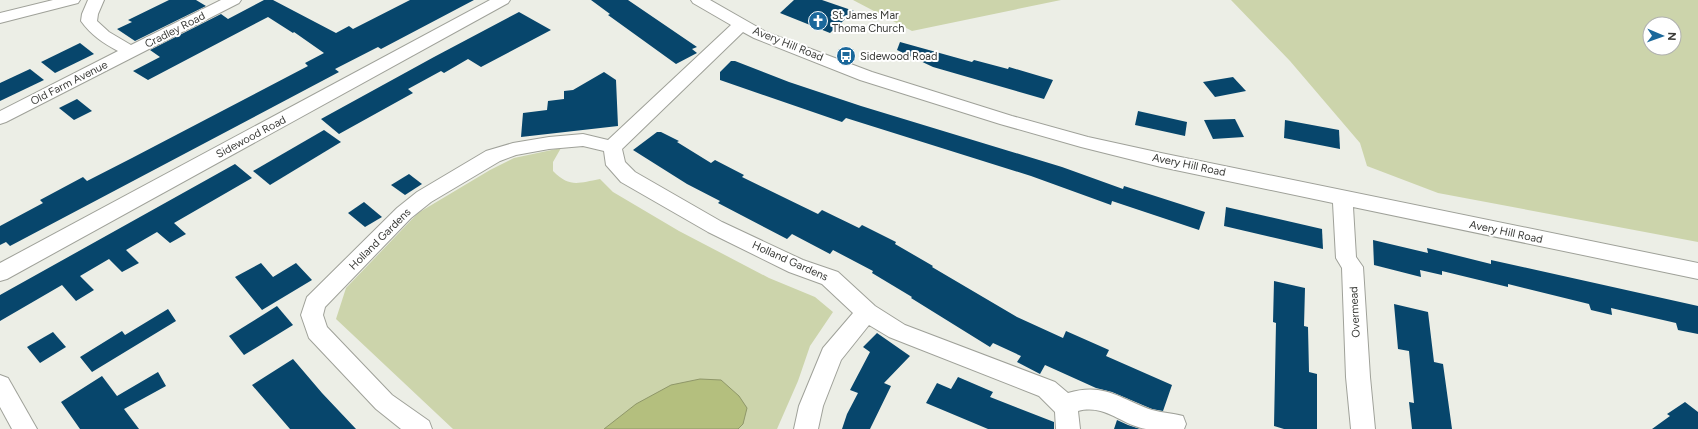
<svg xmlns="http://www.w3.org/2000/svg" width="1698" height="429" font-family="Figtree,sans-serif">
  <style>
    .green { fill: #ccd4ab; fill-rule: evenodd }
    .water { fill: #b4bf7e; stroke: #8f9769 }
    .building { fill: #07466c }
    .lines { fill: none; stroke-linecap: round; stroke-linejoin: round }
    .minor-casing { stroke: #9fa199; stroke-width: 2 }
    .minor { fill: #fff; fill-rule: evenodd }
    .labels { text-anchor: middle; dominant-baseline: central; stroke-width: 4; stroke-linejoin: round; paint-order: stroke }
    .poi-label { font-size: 11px; fill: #3a3b38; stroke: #fff; text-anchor: start }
    .street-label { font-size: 11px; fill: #3a3b38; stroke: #fff }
  </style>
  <rect width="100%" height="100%" fill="#eceee6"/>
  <!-- green -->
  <g class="green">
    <path d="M853,0H1061L912,31Z"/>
    <path d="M1231,0H1698V242L1438,193L1367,166L1360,143L1290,61ZM1650,24H1674V48H1650Z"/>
    <path d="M561,148L553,162V171C570,188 578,183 600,179L613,192L679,231L769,278L815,297L833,312L810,346L798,381L777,429H453L336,319L346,288L418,213L490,170L514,158Z"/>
  </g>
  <!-- water -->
  <path class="water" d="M700,379L721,380L739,396L747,408L743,424L738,429H604L636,404L671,385Z"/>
  <!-- building -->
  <g class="building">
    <path d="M169,0H196L206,6L135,41L117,29L132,22L128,20Z"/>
    <path d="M264,0H273L336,33L349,26L353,29L410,0H474L381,49L378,47L335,69L339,72L10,246L6,242L0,245V226L43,203L40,200L83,177L87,181L132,158L308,66L305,63L324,53L294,32L293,33L268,17L148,80L133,71L160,57L150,50L221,14L228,19Z"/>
    <path d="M591,0H628L697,47L692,49L697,53L676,64L608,15L610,14Z"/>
    <path d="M794,0H822L854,11L830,33L780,13Z"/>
    <path d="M519,12L551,30L481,67L468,59L444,73L441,71L408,89L413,93L339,134L321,119L434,57Z"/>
    <path d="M900,42L972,62L974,60L1008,69L1009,67L1053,80L1044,99L933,67L897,50Z"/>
    <path d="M80,43L94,54L55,73L41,62Z"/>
    <path d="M731,61H735L789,82L861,106L1062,167L1123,189L1124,186L1205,212L1199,230L1112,201L1111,205L1031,176L846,118L842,122L720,80V72Z"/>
    <path d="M30,69L44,80L0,101V83Z"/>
    <path d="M604,72L616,80L618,126L521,137L523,113L547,110L548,101L564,99V91L573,90Z"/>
    <path d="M1233,77L1246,91L1215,97L1203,82Z"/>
    <path d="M77,99L92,111L74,120L59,108Z"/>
    <path d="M1138,111L1187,122L1185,136L1135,125Z"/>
    <path d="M1235,119L1244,137L1213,139L1204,120Z"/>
    <path d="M1285,120L1339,130L1340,149L1284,138Z"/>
    <path d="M324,130L341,142L270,185L253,171Z"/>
    <path d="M657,132H661L679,141L677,142L711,163L715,160L744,175L742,177L818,214L822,210L859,228L862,225L896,242L895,244L933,266L932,267L1017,317L1063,338L1066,331L1109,350L1106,356L1172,385L1163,411L1152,409L1112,392L1096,388L1045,365L1040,374L1017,362L1021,356L993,343L990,347L911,298L912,297L872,273L873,271L833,250L830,254L792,234L787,239L718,203L720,201L687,184L633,150Z"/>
    <path d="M235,164L252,178L174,223L186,234L170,243L157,232L126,250L139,263L122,272L109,259L80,276L94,290L76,301L62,285L0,321V295Z"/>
    <path d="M409,174L422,184L405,195L391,185Z"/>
    <path d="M364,202L382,217L365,227L348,213Z"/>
    <path d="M1226,207L1322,229L1323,249L1224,226Z"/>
    <path d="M1373,240L1428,253L1427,248L1491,264V260L1698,306V334L1678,330L1676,323L1611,308L1612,315L1591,310L1589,304L1508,284V287L1442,271V275L1420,270L1421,277L1374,265Z"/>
    <path d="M261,263L273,277L296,263L312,280L262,310L235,277Z"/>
    <path d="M1274,281L1305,288L1304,326L1308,327L1309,372L1317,374V429H1284L1274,426L1276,323L1273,322Z"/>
    <path d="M1394,304L1428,312L1434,362L1443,364L1452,429H1412L1409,402L1414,403L1409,351L1398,349Z"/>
    <path d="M277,306L293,325L244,355L229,336Z"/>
    <path d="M168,309L176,321L92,372L80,357L122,331L125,335Z"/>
    <path d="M53,332L66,347L40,363L27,347Z"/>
    <path d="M877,333L910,356L884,383L891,386L870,429H842L847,414L858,393L850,390L870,352L863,347Z"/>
    <path d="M293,359L322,393L356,429H290L252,385Z"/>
    <path d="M158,372L166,386L124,409L139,429H80L61,402L102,376L117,396Z"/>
    <path d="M958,377L993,392L990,397L1054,422V429H988L926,403L937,383L951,389Z"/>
    <path d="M1685,402L1698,412V429H1652L1670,416L1667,414Z"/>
    <path d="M1117,420L1128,425L1140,429H1114Z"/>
  </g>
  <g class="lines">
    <!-- minor casing -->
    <g class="minor-casing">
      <g id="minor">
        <path d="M53,0H80L78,3L0,23V13Z"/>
        <path d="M88,0H104L98,14L97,21L109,32L131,45L221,0H241L239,3L6,122L0,124V111L118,51C103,43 91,35 81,21L82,14Z"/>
        <path d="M490,0H510L508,3L7,279L0,281V263Z"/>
        <path d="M691,0H710L766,32L872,72L1012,116L1088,137L1161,153L1698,263V279L1353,207L1356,257L1363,267L1370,377L1375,429H1351L1346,377L1342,268L1336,258L1333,203L1161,167L1081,147L1000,124L860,80L754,38L743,32L622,149L625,162L635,172L722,222L803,260L838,272L875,306L905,325L1055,382L1068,393C1104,382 1120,399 1152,410C1162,413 1172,413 1183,416L1186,424L1184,429C1172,429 1158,429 1146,429C1121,425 1106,404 1078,411L1080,429H1056L1055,412L1039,396L889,337L869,325L841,360L823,406L818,429H794L799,406L823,348L853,313L822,284L789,272L708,232L621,182L606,165L604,151L583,146L549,149L516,155L500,161L431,202L411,218L325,307L323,315L327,327L392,395L429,421L432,429H401L376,409L309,338L301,315L307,297L397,208L417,192L486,151L513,143L549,137L583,134L608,140L731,25L693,3Z"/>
        <path d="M0,375L8,378L37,429H12L0,407Z"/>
      </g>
    </g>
    <!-- minor -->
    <use href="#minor" class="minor"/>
  </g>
  <!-- icons -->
  <defs>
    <g id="church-disc" transform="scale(1)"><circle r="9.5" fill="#1b689b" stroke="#fff"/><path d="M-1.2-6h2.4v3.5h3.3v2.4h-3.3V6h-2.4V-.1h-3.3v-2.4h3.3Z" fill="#fff"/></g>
    <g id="bus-disc" transform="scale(1)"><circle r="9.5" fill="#1b689b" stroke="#fff"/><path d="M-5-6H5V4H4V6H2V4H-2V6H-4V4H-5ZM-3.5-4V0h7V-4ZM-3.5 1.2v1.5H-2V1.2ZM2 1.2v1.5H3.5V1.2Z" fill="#fff"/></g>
  </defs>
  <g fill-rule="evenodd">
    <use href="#church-disc" x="818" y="21"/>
    <use href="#bus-disc" x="846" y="56"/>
  </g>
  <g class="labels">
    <!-- poi labels -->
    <g class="poi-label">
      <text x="832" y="15">St James Mar<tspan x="832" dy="13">Thoma Church</tspan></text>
      <text x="860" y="56">Sidewood Road</text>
    </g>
    <!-- street labels -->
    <g class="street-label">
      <text transform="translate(175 30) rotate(-27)">Cradley Road</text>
      <text transform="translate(788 44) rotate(22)">Avery Hill Road</text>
      <text transform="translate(69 83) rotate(-27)">Old Farm Avenue</text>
      <text transform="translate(251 137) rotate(-28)">Sidewood Road</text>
      <text transform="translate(1189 165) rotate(12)">Avery Hill Road</text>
      <text transform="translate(1506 232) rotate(12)">Avery Hill Road</text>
      <text transform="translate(380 239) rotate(-45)">Holland Gardens</text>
      <text transform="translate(790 261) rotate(24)">Holland Gardens</text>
      <text transform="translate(1355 312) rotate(-93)">Overmead</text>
    </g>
  </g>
  <!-- north arrow -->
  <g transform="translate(1662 36) rotate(92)"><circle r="19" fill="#ffffff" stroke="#b0b1af"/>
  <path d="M0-3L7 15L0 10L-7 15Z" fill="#1b689b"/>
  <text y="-6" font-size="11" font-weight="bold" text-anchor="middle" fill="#3a3b38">N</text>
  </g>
</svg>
